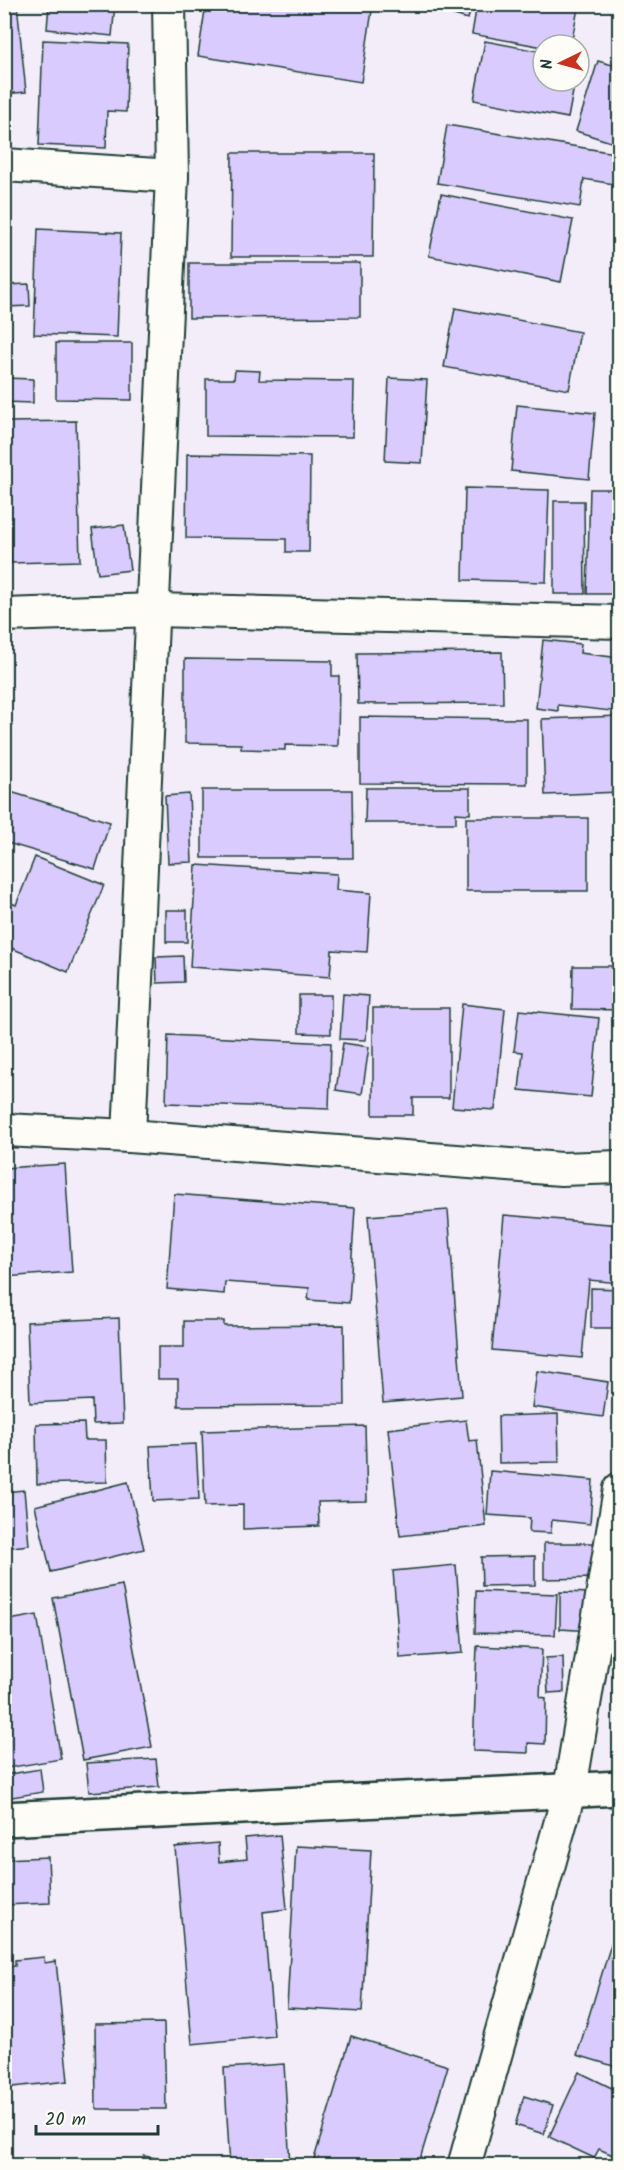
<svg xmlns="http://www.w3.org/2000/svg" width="624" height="2170" font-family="Kalam,sans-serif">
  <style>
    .building { fill: #d9cbfd; stroke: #1f3d34; stroke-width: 1.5 }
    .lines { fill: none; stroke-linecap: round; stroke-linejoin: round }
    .minor-casing { stroke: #1f3d34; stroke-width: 36 }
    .tertiary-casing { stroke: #1f3d34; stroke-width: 38 }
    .minor { stroke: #fdfcf7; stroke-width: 32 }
    .tertiary { stroke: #fdfcf7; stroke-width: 33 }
  </style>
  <rect width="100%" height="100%" fill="#f2edf9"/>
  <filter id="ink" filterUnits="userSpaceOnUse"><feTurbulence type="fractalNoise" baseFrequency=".0167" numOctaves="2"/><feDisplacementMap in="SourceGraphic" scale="12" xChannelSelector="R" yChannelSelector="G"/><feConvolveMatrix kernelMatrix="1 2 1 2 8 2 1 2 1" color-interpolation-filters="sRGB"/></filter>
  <g filter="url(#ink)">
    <!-- building -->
    <g class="building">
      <path d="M4,4H17L26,92L4,94Z"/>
      <path d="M49,4H115L112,36L47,29Z"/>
      <path d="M206,4H373L361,82L198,56Z"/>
      <path d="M426,4H472L468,19L426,7Z"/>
      <path d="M477,4H557L578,8L571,45H543V47L472,34Z"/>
      <path d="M43,40L128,44L126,112L107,111L106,148L39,145Z"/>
      <path d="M485,41L543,52V81H575L568,118L474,100Z"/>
      <path d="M598,61L620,67V126L614,143L576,131Z"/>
      <path d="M447,125L620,154V185L584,179L580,207L437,183Z"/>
      <path d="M232,153H374L373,257H231Z"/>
      <path d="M441,194L573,220L561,282L429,256Z"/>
      <path d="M38,229L121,233L117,337L34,334Z"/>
      <path d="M189,263H360V317L189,318Z"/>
      <path d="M29,284L30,306L5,307L4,285Z"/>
      <path d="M455,308L580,332L569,390L444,367Z"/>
      <path d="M56,343H132V400L56,399Z"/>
      <path d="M235,370L260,371L259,380L354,381L353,437L206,436V379H234Z"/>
      <path d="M4,378L33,379V403L4,402Z"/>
      <path d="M389,378L427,380L422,463L385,461Z"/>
      <path d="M517,405L595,413L589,479L511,471Z"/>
      <path d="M76,421L80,561L11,563L7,422Z"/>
      <path d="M187,454L310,456L309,552H286V539L186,538Z"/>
      <path d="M465,488L549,490L546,582L463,580Z"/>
      <path d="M590,489H620V594H587Z"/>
      <path d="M554,501H584L585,594H554Z"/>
      <path d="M124,525L130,570L98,574L92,529Z"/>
      <path d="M543,640L581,644L580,653L620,658V712L558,705V711L536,708Z"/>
      <path d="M502,652L503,703L358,704L357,653Z"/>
      <path d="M185,659L332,661V676H339L338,746L285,745V750L241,749V744L185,743Z"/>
      <path d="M620,716V792L545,795L542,719Z"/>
      <path d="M360,717L527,719V784L360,783Z"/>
      <path d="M366,788H470V814L456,813V823H365Z"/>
      <path d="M4,790L110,822L95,869L4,842Z"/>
      <path d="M202,790H352L353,858H202Z"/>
      <path d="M189,794L192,862L168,863L165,796Z"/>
      <rect x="466" y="818" width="122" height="73"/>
      <path d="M35,857L104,885L68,972L4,945V900L16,905Z"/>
      <path d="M196,865L337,874L336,890L371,893L367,952L332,950L330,977L190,967Z"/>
      <rect x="166" y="910" width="21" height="32"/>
      <path d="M183,956L184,982L157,983L156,957Z"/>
      <path d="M573,966H620V1010L572,1009Z"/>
      <path d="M343,994L369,996L366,1040L340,1039Z"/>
      <path d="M299,995H331V1034L299,1033Z"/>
      <path d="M462,1004L505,1009L495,1110L452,1107Z"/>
      <path d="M373,1008H449V1098H413V1115H373Z"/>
      <path d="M519,1010L599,1018L591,1097L519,1090L523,1052L514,1051Z"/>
      <path d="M168,1035L331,1043L329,1109L166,1103Z"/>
      <path d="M343,1043L369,1047L362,1094L336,1090Z"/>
      <path d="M65,1164L72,1272L4,1277V1168Z"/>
      <path d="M174,1194L355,1208L349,1303L308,1300L309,1288L225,1282L224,1294L167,1289Z"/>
      <path d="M448,1210L462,1396L383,1403L368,1216Z"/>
      <path d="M504,1215L620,1225V1283L589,1280L582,1358L492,1350Z"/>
      <path d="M591,1288L620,1289V1328H591Z"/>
      <path d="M119,1318L123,1423L93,1424L92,1400L30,1403L27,1322Z"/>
      <path d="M184,1321H224V1326L344,1325L345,1405L178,1406V1379H158V1347H184Z"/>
      <path d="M537,1371L608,1382L603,1417L532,1407Z"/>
      <path d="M558,1414L559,1462L499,1463L498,1416Z"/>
      <path d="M466,1420L469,1441L477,1440L486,1526L400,1536L388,1429Z"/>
      <path d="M84,1423L85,1440H106L107,1482L37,1484L36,1424Z"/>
      <path d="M365,1426L367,1501L318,1502L319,1526L243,1529V1505L205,1506L202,1431Z"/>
      <path d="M196,1444L199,1499L153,1501L150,1446Z"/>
      <path d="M490,1471L593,1480L590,1524L552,1520L551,1533L529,1532L530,1518L487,1515Z"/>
      <path d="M128,1482L144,1549L51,1572L35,1506Z"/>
      <path d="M24,1490L29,1545L4,1548V1492Z"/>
      <path d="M544,1543H598L599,1578L544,1579Z"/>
      <path d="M535,1556V1585L482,1586L481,1557Z"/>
      <path d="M456,1565L463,1653L400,1658L393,1571Z"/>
      <path d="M122,1585L152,1747L83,1760L53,1598Z"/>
      <path d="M476,1591L557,1594L555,1635L475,1633Z"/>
      <path d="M560,1592L594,1593L592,1631L560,1629Z"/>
      <path d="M37,1615L61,1759L7,1768L4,1750V1621Z"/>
      <path d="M477,1646L542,1649L540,1697L546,1698L545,1744L528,1743V1753L473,1751Z"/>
      <path d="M563,1657L564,1692L548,1693L546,1658Z"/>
      <path d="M156,1759L159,1787L89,1792L86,1763Z"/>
      <path d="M40,1769L43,1792L6,1798L4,1775Z"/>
      <path d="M280,1835L287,1909L263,1912L274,2036L192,2044L175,1847L218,1843L219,1862L247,1859L245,1838Z"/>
      <path d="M296,1846L371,1850L362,2012L287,2008Z"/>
      <path d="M48,1857L50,1903L4,1905V1859Z"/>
      <path d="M615,1931L620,1933V2068L577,2055Z"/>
      <path d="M44,1957L45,1963L56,1961L68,2081L4,2088V1967L15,1966V1960Z"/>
      <path d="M164,2023L166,2109H96L95,2024Z"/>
      <path d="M351,2036L448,2066L418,2166H337L314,2159Z"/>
      <path d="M284,2064L290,2166H230L224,2068Z"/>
      <path d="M579,2072L620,2092V2147L615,2156L599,2149L594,2158L549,2137Z"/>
      <path d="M524,2096L553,2105L544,2134L515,2125Z"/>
      <path d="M144,2156L192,2164L191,2166H142Z"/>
    </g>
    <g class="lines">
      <!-- minor casing -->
      <g class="minor-casing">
        <g id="minor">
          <path d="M4,165L172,176"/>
          <path d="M4,615L154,610L620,622"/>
          <path d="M4,1130L129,1136L561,1169L620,1167"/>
          <path d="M129,1136L172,176L169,4"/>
          <path d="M464,2166L570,1789L620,1489"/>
        </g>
      </g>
      <!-- tertiary casing -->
      <g class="tertiary-casing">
        <path id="tertiary" d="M4,1819L620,1788"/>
      </g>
      <!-- minor -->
      <use href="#minor" class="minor"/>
      <!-- tertiary -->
      <use href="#tertiary" class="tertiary"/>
    </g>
  </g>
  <!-- margin -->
  <rect width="624" height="2170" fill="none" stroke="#fdfcf7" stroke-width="24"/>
  <rect x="12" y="12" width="600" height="2146" fill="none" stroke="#1f3d34" stroke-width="2" filter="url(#ink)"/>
  <!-- north arrow -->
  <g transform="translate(561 63) rotate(265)"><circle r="28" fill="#fdfcf7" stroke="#a4b0a9" stroke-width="1.5"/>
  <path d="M0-4.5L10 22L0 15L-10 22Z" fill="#c8321e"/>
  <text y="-9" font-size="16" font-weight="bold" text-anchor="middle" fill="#1f3d34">N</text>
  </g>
  <!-- scale -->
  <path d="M36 2125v9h122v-9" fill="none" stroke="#1f3d34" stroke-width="3"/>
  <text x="45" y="2125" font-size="18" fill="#1f3d34" stroke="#fdfcf7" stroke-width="4.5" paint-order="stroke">20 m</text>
</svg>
